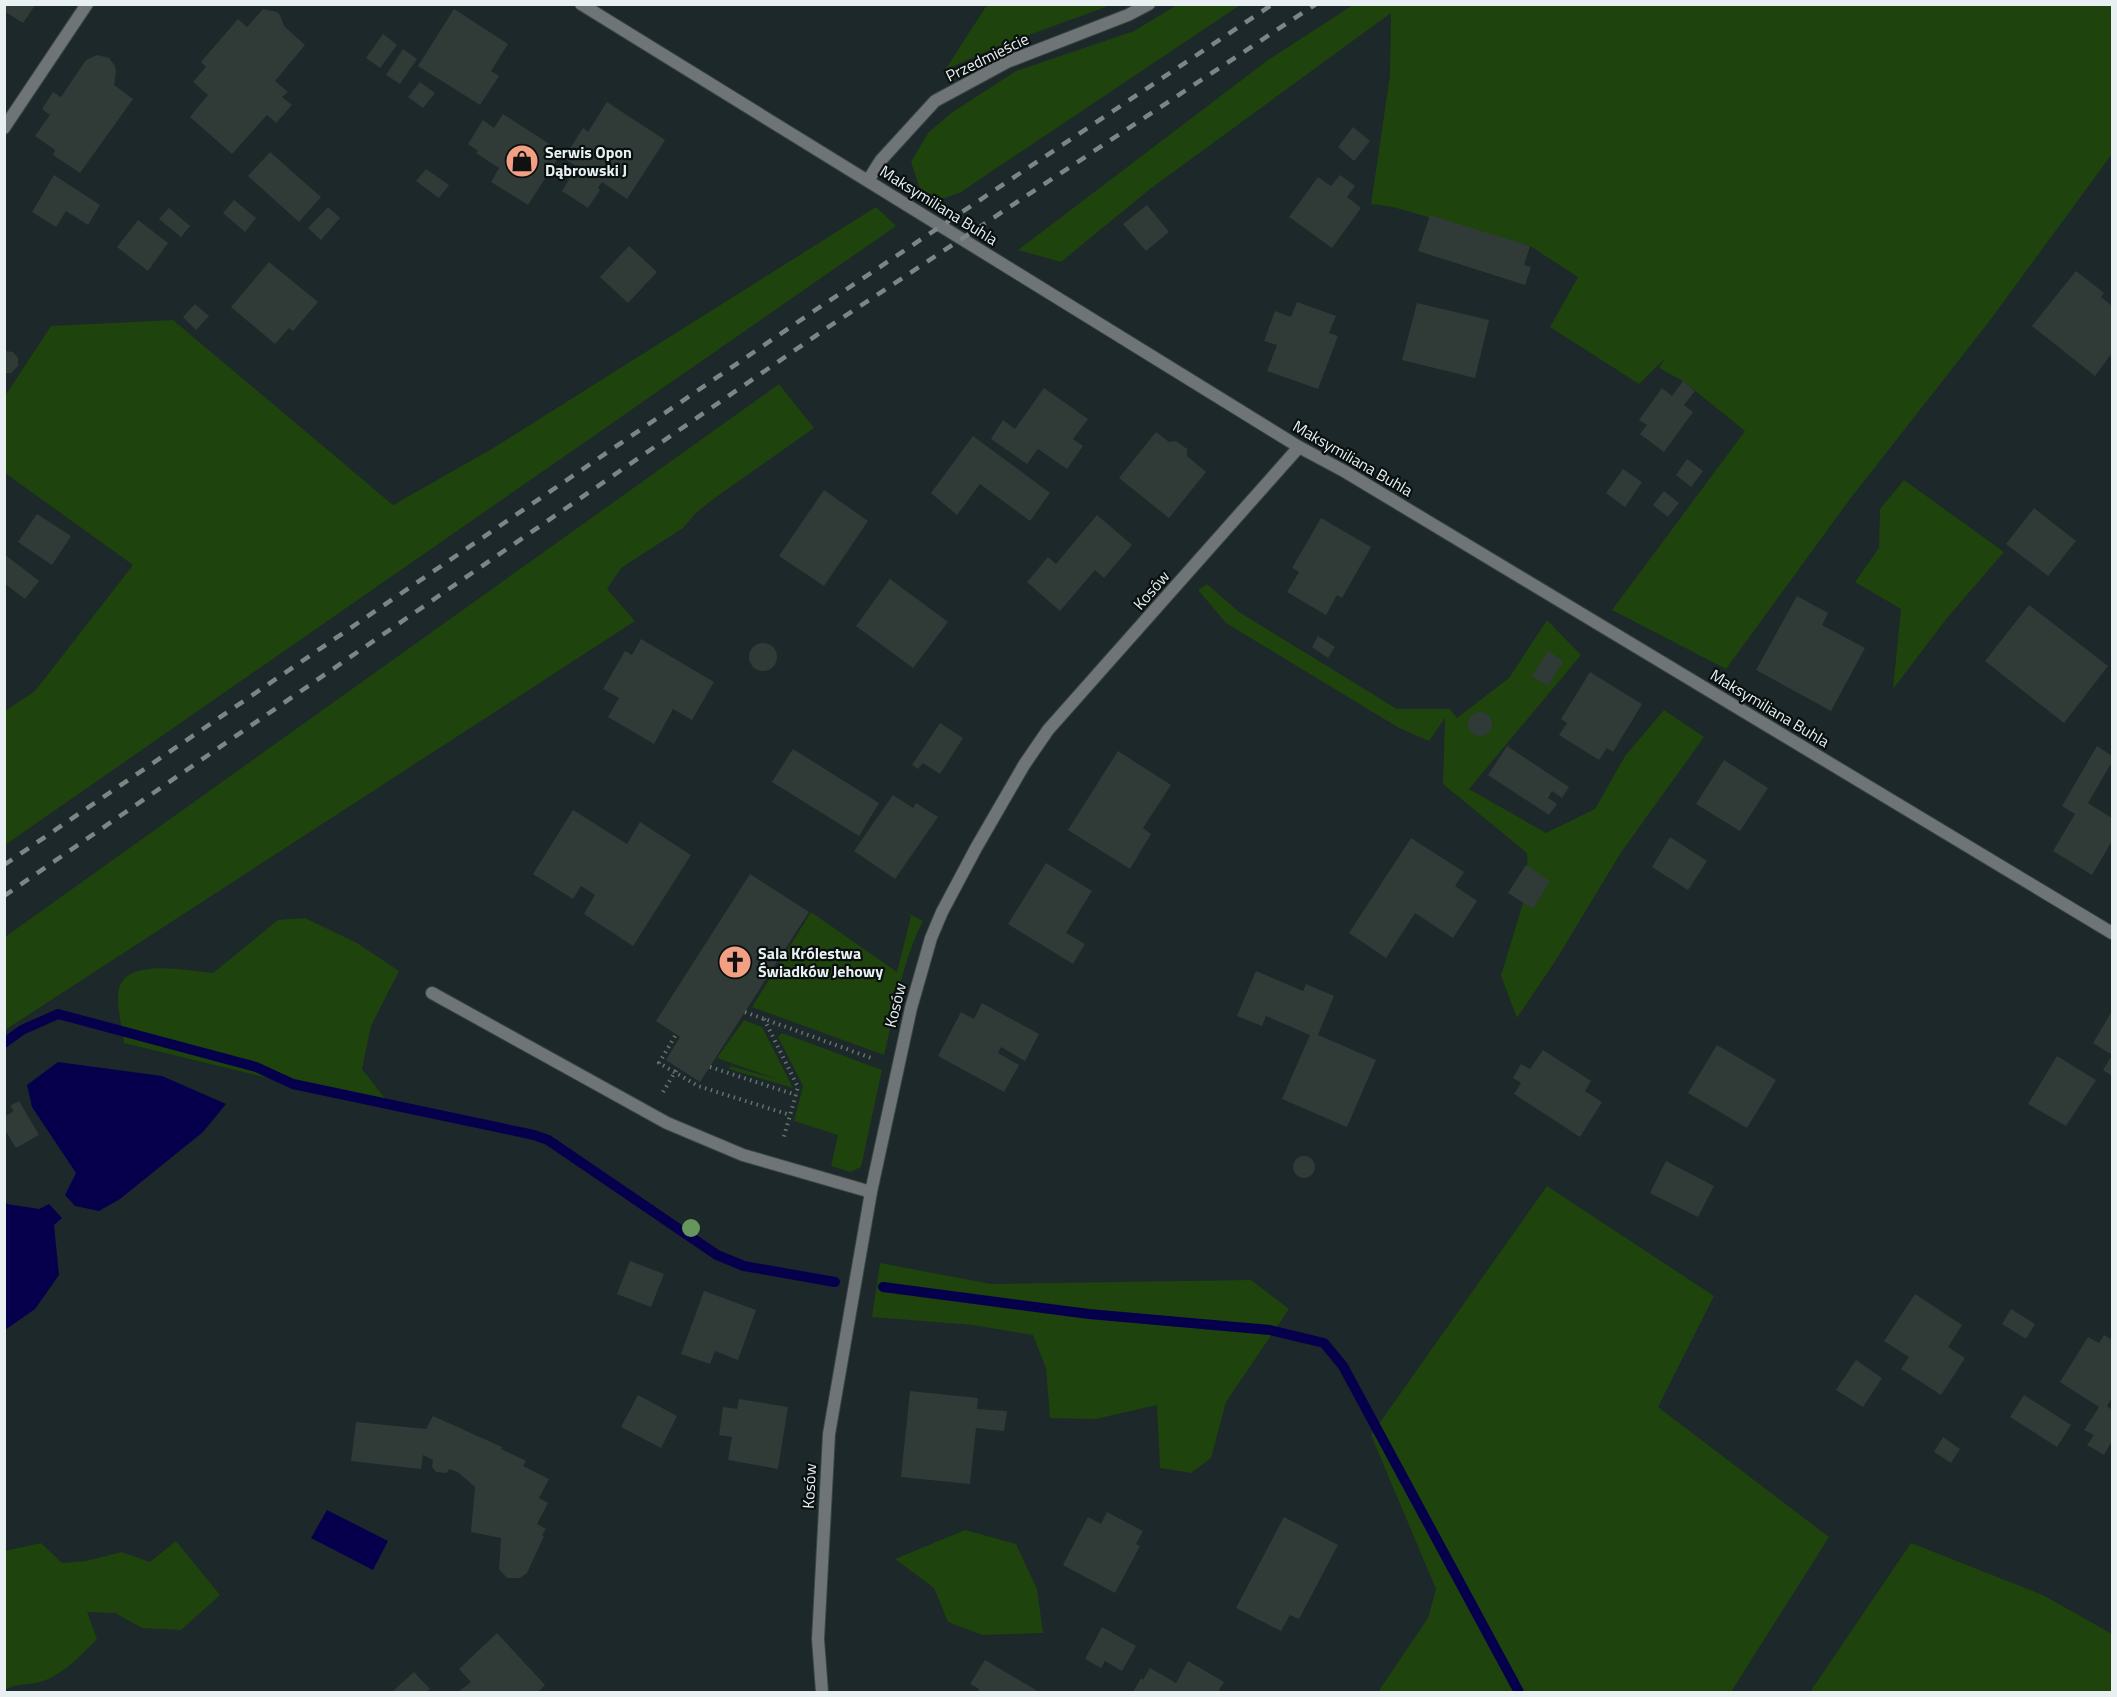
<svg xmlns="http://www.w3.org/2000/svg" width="2117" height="1697" font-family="'Titillium Web',sans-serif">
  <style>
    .green { fill: #1e430d }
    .water { fill: #06004c }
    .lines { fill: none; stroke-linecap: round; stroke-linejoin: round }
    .stream { stroke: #06004c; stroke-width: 10 }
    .building { fill: #303b37 }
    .service-casing { stroke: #394445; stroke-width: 14 }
    .minor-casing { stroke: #394445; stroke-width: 14 }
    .path { stroke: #687273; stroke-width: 4; stroke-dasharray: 1.5 4.5; stroke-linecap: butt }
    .service { stroke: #6f7477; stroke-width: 12 }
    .minor { stroke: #6f7477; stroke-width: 12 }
    .rail { stroke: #7c8687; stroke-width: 4.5; stroke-dasharray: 10 10; stroke-linecap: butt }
    .tree { fill: #67965d }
    .labels { text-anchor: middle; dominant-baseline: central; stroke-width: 4.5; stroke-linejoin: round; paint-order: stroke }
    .street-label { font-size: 16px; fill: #e8f0f1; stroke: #0a1010 }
    .poi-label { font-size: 16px; font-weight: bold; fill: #e8f0f1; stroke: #0a1010; text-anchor: start }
  </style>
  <rect width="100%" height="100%" fill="#1c2829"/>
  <!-- green -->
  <g class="green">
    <path d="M987,5V4L1111,5L999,46L945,70Z"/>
    <path d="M1177,5H1240L961,192L940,200L920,189L911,162L928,133L951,113L1016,71L1134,31Z"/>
    <path d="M1353,5H2112V154L1988,323L1850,499L1726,669L1612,610L1745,431L1683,381L1659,368L1665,358L1639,384L1550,327L1578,277L1530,246L1393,207L1371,204L1390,75L1391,13L1150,189L1061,262L1018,250L1268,60Z"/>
    <path d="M876,207L896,226L5,845V711L35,691L133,565L5,473V396L51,326L173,320L393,505L490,450Z"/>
    <path d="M779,384L814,428L712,500L696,513L683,528L621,568L607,589L635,621L5,1030V937Z"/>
    <path d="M1904,480L2004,552L1947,618L1893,689L1901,609L1855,582L1879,548L1880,509Z"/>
    <path d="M1207,584L1239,612L1397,709H1450L1457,718L1509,678L1547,620L1581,655L1469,789L1546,833L1595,809L1625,756L1664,710L1704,737L1620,854L1556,960L1517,1018L1501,976L1528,886L1527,853L1443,784L1445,718L1429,741L1399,728L1226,623L1198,590Z"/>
    <path d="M902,910L923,921C902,961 895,1010 884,1055L752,1007L811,912L897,972L911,916Z"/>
    <path d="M305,918L357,943L399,971L371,1026L362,1069L390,1105L306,1087L124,1043C122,1028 118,1012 118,997C117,955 187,971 213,973L278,920Z"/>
    <path d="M744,1020L762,1027L793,1088L729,1069L730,1066L777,1079L717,1058Z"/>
    <path d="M782,1033L882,1070L861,1167L850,1172L831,1166L838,1135L794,1121L803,1086L778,1037Z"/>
    <path d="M1547,1186L1714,1296L1658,1407L1829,1537L1731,1692H1378L1428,1618L1436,1589L1371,1435Z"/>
    <path d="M880,1263L991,1284L1251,1280L1289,1309L1226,1402L1211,1458L1191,1473L1160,1468L1157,1405L1096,1419L1050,1418L1046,1368L1033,1335L973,1325L872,1317Z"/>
    <path d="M965,1530L1016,1544L1037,1589L1043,1633L982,1635L948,1622L934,1588L895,1559Z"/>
    <path d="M176,1541L220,1595L181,1630L142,1628L115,1613L87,1612L97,1639C82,1654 66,1672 46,1680C32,1686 17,1682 5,1690V1551L41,1543L62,1563L86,1561L122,1552L150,1562Z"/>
    <path d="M1911,1543L2043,1595L2112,1634V1692H1810Z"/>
  </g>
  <!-- water -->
  <g class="water">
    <path d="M58,1062L162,1076L226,1104L203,1132L120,1199L99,1211L75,1206L65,1195L76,1173L32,1107L27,1085Z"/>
    <path d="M5,1199L7,1204L39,1209L49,1204L62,1218L54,1225L59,1275L35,1309L5,1330Z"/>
    <path d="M327,1510L388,1541L373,1570L311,1538Z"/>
  </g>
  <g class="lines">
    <!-- stream -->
    <g class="stream">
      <path d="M4,1043L22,1030L58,1014L256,1067L293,1084L534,1135L548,1140L717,1255L744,1266L835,1282"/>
      <path d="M883,1287L1089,1314L1270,1330L1324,1343L1343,1366L1519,1692"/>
    </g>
  </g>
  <!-- building -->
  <g class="building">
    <path d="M4,4H36L23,23L4,11Z"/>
    <path d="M263,9L277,12L280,15L284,26L305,45L275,81L288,92L282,97L292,105L276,123L267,115L232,154L190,117L208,95L193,82L206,67L201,62L238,19L247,27Z"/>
    <path d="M454,9L508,44L491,71L499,76L480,105L418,66Z"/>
    <path d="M383,34L397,45L380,68L366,58Z"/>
    <path d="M403,49L417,59L400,84L386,75Z"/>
    <path d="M97,55L109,58L115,66L116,71L114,85L133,99L80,173L53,155L55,150L35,136L50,115L42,109L53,92L61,97L86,60Z"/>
    <path d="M420,82L435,93L423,108L408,97Z"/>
    <path d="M607,102L665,140L627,199L602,182L598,188L600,190L588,208L562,191L577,167L564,158L583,128L588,132Z"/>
    <path d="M503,114L562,152L528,205L491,182L499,168L476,153L478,151L468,144L483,120L494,128Z"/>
    <path d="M1353,127L1370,141L1354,161L1338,147Z"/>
    <path d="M270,152L321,197L299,222L248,176Z"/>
    <path d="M426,169L449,185L439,198L416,181Z"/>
    <path d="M54,175L100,205L88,225L66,211L56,227L32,212Z"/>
    <path d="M1340,175L1355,186L1347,197L1361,208L1332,248L1289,217L1318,177L1331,186Z"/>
    <path d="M234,200L256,218L245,232L223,213Z"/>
    <path d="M1147,205L1169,232L1146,251L1123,224Z"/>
    <path d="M328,207L340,218L321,240L308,228Z"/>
    <path d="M169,208L190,226L181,237L159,219Z"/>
    <path d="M1430,215L1530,246L1524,265L1531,267L1525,285L1418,251Z"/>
    <path d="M138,220L168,243L148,271L117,247Z"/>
    <path d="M629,246L657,272L628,303L600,277Z"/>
    <path d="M269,262L318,302L293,331L289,328L275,344L231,307Z"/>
    <path d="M2076,271L2104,293L2101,297L2112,306V353L2095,376L2032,326Z"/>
    <path d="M1297,302L1336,316L1329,333L1338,336L1318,389L1267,371L1277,345L1264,341L1275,311L1291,317Z"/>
    <path d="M1417,303L1489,320L1475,378L1402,360Z"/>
    <path d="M195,304L209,316L196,330L183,317Z"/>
    <path d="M4,351L13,352L18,358V366L11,373H4Z"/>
    <path d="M1683,381L1695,391L1684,405L1693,412L1664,452L1640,434L1647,425L1639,420L1662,388L1672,396Z"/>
    <path d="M1044,388L1088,419L1073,439L1083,446L1067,469L1038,449L1027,464L991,439L1003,420L1015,429Z"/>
    <path d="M1156,432L1169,442L1176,441L1187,449V456L1206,472L1169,518L1119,478Z"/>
    <path d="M973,436L1050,493L1030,521L980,484L957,515L931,493Z"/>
    <path d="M1687,459L1703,471L1691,487L1676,475Z"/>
    <path d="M1623,469L1642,482L1625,507L1606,493Z"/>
    <path d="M824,490L868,521L824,586L779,556Z"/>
    <path d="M1664,491L1679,503L1668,517L1653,505Z"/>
    <path d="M2034,508L2076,541L2048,576L2006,544Z"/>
    <path d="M37,514L71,536L52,565L18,542Z"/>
    <path d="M1097,515L1132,545L1104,578L1095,570L1060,611L1027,582L1048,557L1056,564Z"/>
    <path d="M1321,518L1371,547L1342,598L1337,595L1326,615L1287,592L1299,572L1292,568Z"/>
    <path d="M4,554L39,581L25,599L4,583Z"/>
    <path d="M890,579L948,622L913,668L856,626Z"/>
    <path d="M1797,596L1828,613L1822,625L1865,648L1831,711L1756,670Z"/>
    <path d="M2029,605L2108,666L2064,723L1985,661Z"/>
    <path d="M1318,636L1335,647L1328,658L1312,647Z"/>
    <path d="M641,639L714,682L692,720L673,709L654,744L608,717L619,698L603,689L625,651L632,655Z"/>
    <circle cx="763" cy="657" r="14"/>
    <path d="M1548,651L1563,661L1548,686L1532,676Z"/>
    <path d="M1590,672L1642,704L1613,752L1607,748L1599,760L1559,735L1567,723L1561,719Z"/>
    <circle cx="1480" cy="724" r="12"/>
    <path d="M940,723L963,738L940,774L923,763L918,769L912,765Z"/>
    <path d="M1507,746L1569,787L1562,798L1552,791L1548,798L1557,804L1549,815L1488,775Z"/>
    <path d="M2097,746L2112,756V762L2088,803L2112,818V841L2092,875L2053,851L2075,814L2062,806Z"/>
    <path d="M793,749L879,803L859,836L772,782Z"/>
    <path d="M1118,751L1171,785L1143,828L1151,834L1130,869L1068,830Z"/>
    <path d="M1724,760L1768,788L1740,831L1696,804Z"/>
    <path d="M893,795L913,808L916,803L938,817L895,879L854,851Z"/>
    <path d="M573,810L627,844L640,822L691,855L633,946L584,914L595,895L581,886L573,899L533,874Z"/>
    <path d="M1670,837L1707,861L1688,890L1652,867Z"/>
    <path d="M1411,838L1464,872L1455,886L1477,901L1453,938L1415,913L1386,958L1349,933Z"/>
    <path d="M1046,863L1092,891L1066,933L1085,944L1073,964L1008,924Z"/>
    <path d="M1526,865L1550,881L1533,909L1508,893Z"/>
    <path d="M750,874L809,912L700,1082L666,1060L680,1037L656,1021Z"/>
    <path d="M1256,971L1303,991L1306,984L1334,996L1318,1035L1376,1060L1347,1127L1282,1099L1310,1035L1266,1016L1262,1026L1237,1016Z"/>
    <path d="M982,1003L1039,1034L1025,1061L1001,1047L998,1053L1019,1065L1004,1092L938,1056L961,1012L974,1019Z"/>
    <path d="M2112,1011V1055L2093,1043Z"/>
    <path d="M1717,1045L1776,1080L1747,1128L1688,1093Z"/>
    <path d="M1543,1050L1591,1081L1585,1091L1602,1102L1580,1137L1514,1094L1521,1083L1513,1078L1521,1064L1530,1069Z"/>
    <path d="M2112,1055V1076L2103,1070Z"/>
    <path d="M2057,1056L2096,1080L2066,1126L2028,1104Z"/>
    <path d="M19,1101L39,1135L16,1148L4,1128V1117L14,1111L10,1106Z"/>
    <circle cx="1304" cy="1167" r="11"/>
    <path d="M1666,1161L1714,1186L1698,1217L1650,1193Z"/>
    <path d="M630,1261L664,1274L651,1307L617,1294Z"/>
    <path d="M704,1291L756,1310L738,1360L715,1351L710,1364L681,1354Z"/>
    <path d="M1915,1294L1962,1325L1948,1347L1965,1358L1941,1395L1901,1369L1909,1357L1884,1341Z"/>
    <path d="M2011,1309L2035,1324L2026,1339L2002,1324Z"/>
    <path d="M2104,1335L2112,1340V1397L2107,1406L2112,1410V1441L2104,1455L2087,1445L2094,1435L2084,1430L2099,1407L2060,1382L2088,1337L2099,1343Z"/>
    <path d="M1856,1360L1882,1378L1863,1407L1836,1390Z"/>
    <path d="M910,1391L978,1398L977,1409L1007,1411L1004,1431L976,1428L970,1484L901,1477Z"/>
    <path d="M638,1395L677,1416L661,1448L621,1427Z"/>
    <path d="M2024,1395L2071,1425L2057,1447L2010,1417Z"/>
    <path d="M739,1399L788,1407L778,1469L728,1460L732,1437L719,1435L723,1407L737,1409Z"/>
    <path d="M433,1416L502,1447L501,1449L526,1461L523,1466L549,1479L539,1498L548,1503L537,1524L546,1529L542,1535L544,1536L527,1573L520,1578H507L499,1569L501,1538L471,1532L475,1487L459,1473L450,1469L446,1473L436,1472L432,1467L433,1460L423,1455L421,1469L351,1461L356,1422L426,1429Z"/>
    <path d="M1943,1437L1960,1449L1951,1463L1934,1452Z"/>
    <path d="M1107,1512L1143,1531L1136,1544L1140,1546L1115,1593L1063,1565L1088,1517L1101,1524Z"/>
    <path d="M1284,1517L1338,1545L1299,1619L1290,1615L1281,1631L1236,1608Z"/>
    <path d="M1102,1627L1136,1646L1122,1671L1105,1661L1101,1668L1085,1659Z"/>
    <path d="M497,1633L545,1685L538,1692H458L471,1682L459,1669Z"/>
    <path d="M985,1660L1039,1692H977L979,1689L970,1684Z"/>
    <path d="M1188,1661L1224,1682L1218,1692H1133L1141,1678L1143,1680L1150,1668L1176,1683Z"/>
    <path d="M414,1672L430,1689L426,1692H395L393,1691Z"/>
  </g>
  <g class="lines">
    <!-- service casing -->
    <g class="service-casing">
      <path id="service" d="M432,993L667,1123L743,1155L871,1192"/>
    </g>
    <!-- minor casing -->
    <g class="minor-casing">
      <g id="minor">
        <path d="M581,4C821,150 1059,300 1299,447L1344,471L2112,933"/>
        <path d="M4,128L87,4"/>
        <path d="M869,179L881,160L935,101L1007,62L1128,15L1149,4"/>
        <path d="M822,1692L818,1639L829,1434L871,1192L911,1008L931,938L942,912L976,848L1024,765L1048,730L1299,447"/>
      </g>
    </g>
    <!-- path -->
    <g class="path">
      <path d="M745,1012L874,1059"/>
      <path d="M764,1019L798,1087L783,1140"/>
      <path d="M675,1036L659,1063L698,1086L790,1115"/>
      <path d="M710,1067L796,1095"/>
      <path d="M663,1092L678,1067"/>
    </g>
    <!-- service -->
    <use href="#service" class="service"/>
    <!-- minor -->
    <use href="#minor" class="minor"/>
    <!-- rail -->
    <g class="rail">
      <path d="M4,865L811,313L1273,4"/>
      <path d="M4,896L827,328L1316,4"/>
    </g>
  </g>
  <!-- trees -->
  <circle class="tree" cx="691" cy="1228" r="9"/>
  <!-- icons -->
  <defs>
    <g id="shop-disc" transform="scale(1.725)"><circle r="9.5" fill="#f39f83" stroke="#0a1010"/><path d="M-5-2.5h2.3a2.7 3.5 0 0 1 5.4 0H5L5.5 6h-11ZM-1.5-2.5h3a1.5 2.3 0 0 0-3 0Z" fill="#111"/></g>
    <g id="church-disc" transform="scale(1.725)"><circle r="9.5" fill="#f39f83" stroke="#0a1010"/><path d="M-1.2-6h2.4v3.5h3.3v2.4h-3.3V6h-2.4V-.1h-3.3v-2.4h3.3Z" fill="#111"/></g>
  </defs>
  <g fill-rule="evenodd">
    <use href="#shop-disc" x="522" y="161"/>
    <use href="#church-disc" x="735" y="962"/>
  </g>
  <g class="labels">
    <!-- street labels -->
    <g class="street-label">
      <text transform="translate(987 57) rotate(-26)">Przedmieście</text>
      <text transform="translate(939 205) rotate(32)">Maksymiliana Buhla</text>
      <text transform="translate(1353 458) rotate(30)">Maksymiliana Buhla</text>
      <text transform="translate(1151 590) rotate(-49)">Kosów</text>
      <text transform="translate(1770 708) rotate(31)">Maksymiliana Buhla</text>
      <text transform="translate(895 1005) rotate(-76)">Kosów</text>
      <text transform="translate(809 1486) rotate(-87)">Kosów</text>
    </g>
    <!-- poi labels -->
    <g class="poi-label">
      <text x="545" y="152">Serwis Opon<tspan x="545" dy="18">Dąbrowski J</tspan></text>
      <text x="758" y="953">Sala Królestwa<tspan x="758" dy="18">Świadków Jehowy</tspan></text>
    </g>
  </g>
  <!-- border -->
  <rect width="2117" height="1697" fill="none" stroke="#e8f0f1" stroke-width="12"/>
</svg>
